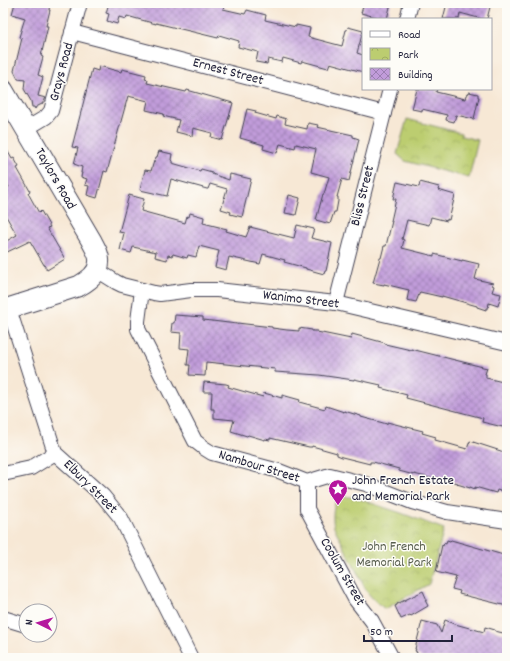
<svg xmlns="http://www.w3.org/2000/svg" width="510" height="661" font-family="Dekko,sans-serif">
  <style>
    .park { fill: url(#park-crowns); stroke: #6f7856 }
    .building { fill: url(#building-cross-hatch) }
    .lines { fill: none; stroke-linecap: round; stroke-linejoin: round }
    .street-casing { stroke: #424052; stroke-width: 16 }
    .secondary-casing { stroke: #424052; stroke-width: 22 }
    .street { stroke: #fff; stroke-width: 14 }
    .secondary { stroke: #fff; stroke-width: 20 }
    .labels { text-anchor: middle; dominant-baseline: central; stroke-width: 3; stroke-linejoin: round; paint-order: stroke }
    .street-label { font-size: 14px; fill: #22223b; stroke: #fdfcf7 }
    .poi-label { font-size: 14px; fill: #22223b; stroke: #fdfcf7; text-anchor: start }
    .park-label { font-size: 14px; fill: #585e4e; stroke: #fdfcf7 }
  </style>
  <defs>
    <pattern id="park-crowns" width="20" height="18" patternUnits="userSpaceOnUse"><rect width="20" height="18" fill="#bccd70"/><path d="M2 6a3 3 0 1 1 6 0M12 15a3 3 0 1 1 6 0" fill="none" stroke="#a1b062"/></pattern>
    <pattern id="building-cross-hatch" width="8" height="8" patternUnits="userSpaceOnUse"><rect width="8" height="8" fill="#c19cda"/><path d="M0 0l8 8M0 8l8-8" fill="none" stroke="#9c7fb2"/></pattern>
  </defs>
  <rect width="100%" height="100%" fill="#fdfcf7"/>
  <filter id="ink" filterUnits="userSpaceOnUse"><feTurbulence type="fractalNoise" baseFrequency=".025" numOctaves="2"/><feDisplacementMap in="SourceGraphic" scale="8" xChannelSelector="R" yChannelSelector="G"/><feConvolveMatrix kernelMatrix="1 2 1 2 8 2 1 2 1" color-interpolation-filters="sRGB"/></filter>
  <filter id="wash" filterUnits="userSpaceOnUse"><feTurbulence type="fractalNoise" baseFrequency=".012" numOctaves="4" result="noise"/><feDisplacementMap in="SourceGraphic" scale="16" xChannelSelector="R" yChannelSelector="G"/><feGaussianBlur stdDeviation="0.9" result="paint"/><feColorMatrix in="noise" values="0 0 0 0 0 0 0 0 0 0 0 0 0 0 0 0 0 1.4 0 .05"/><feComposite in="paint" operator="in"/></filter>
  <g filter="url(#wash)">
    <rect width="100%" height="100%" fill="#f7e8d5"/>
    <!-- park -->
    <g class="park">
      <path d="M407,119L461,133V136L478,140L469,178L405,161L397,154Z"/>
      <path d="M344,497H353L401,513L444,529L429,584L385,609L376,602L367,592L334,527C332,518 333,509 336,500Z"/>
    </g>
    <g id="blocks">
      <!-- building -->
      <g class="building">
        <path d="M15,3H50L49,10H50L46,26H48L41,56L43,57L38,75L43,77L38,96L46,98L42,104L36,107L35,109L34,107H32L31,101L24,89L25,80L18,79L14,71L22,38L19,37L25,18L12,14Z"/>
        <path d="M109,3H225L223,9L245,14L247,10L266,15L265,20L296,27V25L310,28L308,37L342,46L346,30H347L348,27L363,31L357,53L363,55V72L330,63L328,68L302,61L301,63L283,58L282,62L268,59L267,64L256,62L258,52L238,47L239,41L219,35L218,38L156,23V24L127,16L126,19L119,17L117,24L107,21L109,14L106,13Z"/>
        <path d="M364,3H391L387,19H383L361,13Z"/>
        <path d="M447,3H491L487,19H482L460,13L459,19H443Z"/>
        <path d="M99,66L121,72L122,69L146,75L145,79L148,80L147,83L186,92L187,90L233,103L222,140L211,137L212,133L193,128L192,136L176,132L179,120L163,116L164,114L146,110L148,101L128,96L107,172L104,171L97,198L87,195L89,186L85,185L87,179L81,177L82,173H81L82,167L74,164L78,148L72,147L92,69L98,71Z"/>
        <path d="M417,89H437L436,92L465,99L466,95L468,94L469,92L478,94V97H479L474,119L456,115L454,122L446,120L447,115L422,109V111L412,109Z"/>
        <path d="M247,109L256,111L255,113L276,119L277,116L286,119L285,124L307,129L308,123L318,125L317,127L353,135V137L359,139L349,181L342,179L337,197H338V201L336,212H334L330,224L316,220L323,194H324L329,177L311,172L316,149L296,144L295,148L280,144L277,153L263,149L264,145L240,138Z"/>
        <path d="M3,143L12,159L14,158L19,167L17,168L30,191L28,193L39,213L41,211L50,227L47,228L65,259L47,270L30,241L3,254V243L17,235L3,211V204L6,202L3,196V191L9,187L3,176Z"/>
        <path d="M159,151L172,154L171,160L172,161V163L200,171L201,169L212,172V174L229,180L230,174L251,179L242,217L230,214L231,212L221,209L227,189L210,184L208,189H207L171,179L167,196L140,190L145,170L151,171L154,161H155L156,157H157Z"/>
        <path d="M397,182L419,187L420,182L439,187L438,190L455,195L449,220L447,219V221L431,217L429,225L407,220L402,239L404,240L402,248L434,256V254L462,261V260L479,264L475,279L493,283L492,285L494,286L492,292L501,294L498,306L489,303L488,308H486V310L477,307V306L442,296V297L420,292L416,302L407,300L409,290L384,284V285L373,283L380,258H381L384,246H386L392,221H391L396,199H393Z"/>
        <path d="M129,195L144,199L141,211L185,223L187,216L189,217L190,213L204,217L203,223L227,229L226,231L246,237L250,227L294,238L297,225L314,229L311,238L332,243L326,271H325L324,274L306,269V268L284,262L285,260L263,254L260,264L229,257L226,270L215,267L219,251L199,246L196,257L188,255L187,258L173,254L172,256L168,255L167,260L155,257L156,252L133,247L131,253L120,250L124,233L119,232Z"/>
        <path d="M289,195L300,198L296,215L285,213Z"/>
        <path d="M175,315L203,317V320L212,321L237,324V323L272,327V328L287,330L299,331V328L312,330V331H317V332L351,339L352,334L385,343V344L411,350V349L487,368L485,374H486V378L507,383V428L482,422L483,418L406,398L407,395L380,388L381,385L354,379V380L319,375L275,372V369L206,362L205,376L189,375L190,365H187L189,349L180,348L181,333L171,332L172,323H174Z"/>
        <path d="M204,382L226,384L229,385L228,387L263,397L264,393L282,398V395L300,400L299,402L325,409L326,406L344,412V411L361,416V417L387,424V422L423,431L422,433L436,437L435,440L467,449L470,441L507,453V493L497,490L496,493L475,487V489L470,487V488L457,484L458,483L434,477V479L414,474V475L399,471V469L373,462H370V464L342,457L337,455V453L312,446V447H309L270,438V440L265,439V440L248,435L247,436L231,431L234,420L214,418V409H211L212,392H203Z"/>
        <path d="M447,540L450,541L451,540L507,556V606L459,594L460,591L452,589L456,577L436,572L442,545L443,546L444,543L446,544Z"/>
        <path d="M423,591L427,600H425L428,606L411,616L410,615L401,619L395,606L397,605V604Z"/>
        <path d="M445,620L455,624L484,632L485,627L495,630V631L507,634V658H420V656L416,655L417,652L415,651L416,649H415L422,621L437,625L441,633Z"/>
      </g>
    </g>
  </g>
  <g filter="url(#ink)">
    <use href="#blocks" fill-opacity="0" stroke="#424052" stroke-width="1"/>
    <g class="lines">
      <!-- street casing -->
      <g class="street-casing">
        <g id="street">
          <path d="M407,19L411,3"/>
          <path d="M72,32L384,113"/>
          <path d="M26,129L46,117L51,111L80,3"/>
          <path d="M97,270L116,282L122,285L154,293L160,294L191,290H217L336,303L507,343"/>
          <path d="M142,290L138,321V329L195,441L204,448L212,453L279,471L307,482L330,475L366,484L412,502L447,512L507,521"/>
          <path d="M336,303L390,89"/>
          <path d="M9,309L55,453L103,496L121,518L191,658"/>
          <path d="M3,474L31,468L55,453"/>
          <path d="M307,482V509L355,599L372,621L392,658"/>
          <path d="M3,618L26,625"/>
        </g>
      </g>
      <!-- secondary casing -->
      <g class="secondary-casing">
        <path id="secondary" d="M3,90L91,240C94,246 100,255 99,262C99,273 88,281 79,286L3,310"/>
      </g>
      <!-- street -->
      <use href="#street" class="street"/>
      <!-- secondary -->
      <use href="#secondary" class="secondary"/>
    </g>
  </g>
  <!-- icons -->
  <defs>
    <g id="sight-pin" transform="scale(1)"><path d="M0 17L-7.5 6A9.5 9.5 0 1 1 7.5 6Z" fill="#b5179e" stroke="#fdfcf7"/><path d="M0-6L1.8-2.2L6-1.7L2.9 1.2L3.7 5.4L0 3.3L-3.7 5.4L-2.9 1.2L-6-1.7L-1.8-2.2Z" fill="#fff"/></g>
  </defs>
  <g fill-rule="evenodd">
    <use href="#sight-pin" x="338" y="489"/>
  </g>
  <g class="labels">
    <!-- street labels -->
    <g class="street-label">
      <text transform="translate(62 72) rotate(-75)">Grays Road</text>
      <text transform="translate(228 72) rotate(15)">Ernest Street</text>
      <text transform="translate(55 179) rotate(60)">Taylors Road</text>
      <text transform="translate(363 196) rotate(-76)">Bliss Street</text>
      <text transform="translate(301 300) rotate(7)">Wanimo Street</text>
      <text transform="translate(259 467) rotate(17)">Nambour Street</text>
      <text transform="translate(90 487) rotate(45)">Elbury Street</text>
      <text transform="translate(342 572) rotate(60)">Coolum Street</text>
    </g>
    <!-- poi labels -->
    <g class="poi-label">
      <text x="352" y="481">John French Estate<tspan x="352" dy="16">and Memorial Park</tspan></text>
    </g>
    <!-- park labels -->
    <g class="park-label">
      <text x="394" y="547">John French<tspan x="394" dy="16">Memorial Park</tspan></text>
    </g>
  </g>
  <!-- margin -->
  <rect width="510" height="661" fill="none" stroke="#fdfcf7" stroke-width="16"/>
  <!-- legend -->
  <rect x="362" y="18" width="130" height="72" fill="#fdfcf7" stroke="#a5a5ac"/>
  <rect x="370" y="31" width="20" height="6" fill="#ffffff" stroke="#a5a5ac"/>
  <text x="398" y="38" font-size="12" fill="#22223b">Road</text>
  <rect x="370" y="48" width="20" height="12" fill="url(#park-crowns)" stroke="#a5a5ac"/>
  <text x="398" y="58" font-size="12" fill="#22223b">Park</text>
  <rect x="370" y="68" width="20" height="12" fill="url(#building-cross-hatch)" stroke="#a5a5ac"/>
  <text x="398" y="78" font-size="12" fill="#22223b">Building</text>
  <!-- north arrow -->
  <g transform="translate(38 623) rotate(275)"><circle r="19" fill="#fdfcf7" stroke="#a5a5ac"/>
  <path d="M0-3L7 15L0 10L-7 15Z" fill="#b5179e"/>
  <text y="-6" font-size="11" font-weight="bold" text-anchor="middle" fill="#22223b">N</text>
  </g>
  <!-- scale -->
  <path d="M364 635v6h88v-6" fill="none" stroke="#22223b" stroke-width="2"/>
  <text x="370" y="635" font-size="12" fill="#22223b" stroke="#fdfcf7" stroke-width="3" paint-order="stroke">50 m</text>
</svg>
